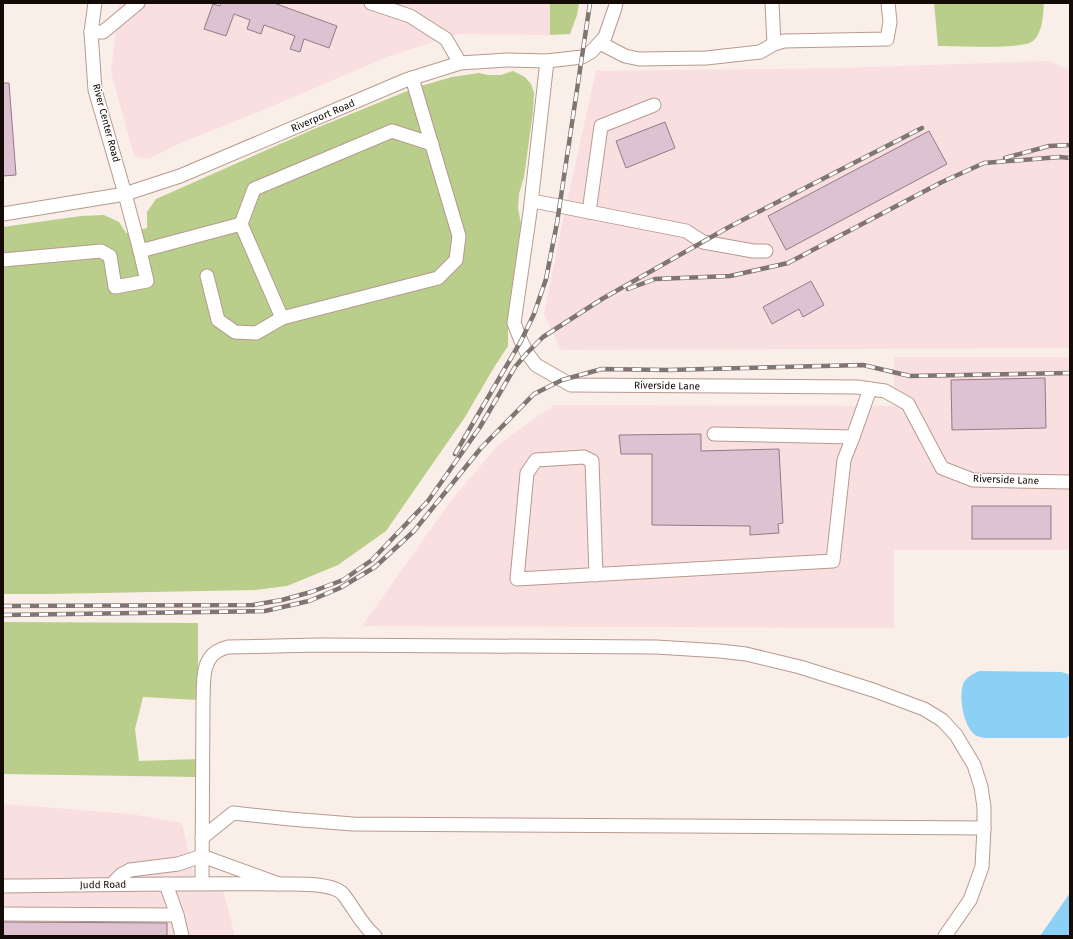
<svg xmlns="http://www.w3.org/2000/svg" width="1073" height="939" font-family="'Fira Sans',sans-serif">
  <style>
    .industrial { fill: #fadfe0 }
    .green { fill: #b8ce8a }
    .water { fill: #8dd0f5 }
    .building { fill: #dfc2d2; stroke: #947988 }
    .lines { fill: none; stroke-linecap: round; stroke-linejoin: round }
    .minor-casing { stroke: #b79a8d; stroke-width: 15 }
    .minor { stroke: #fff; stroke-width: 13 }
    .rail-casing { stroke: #807570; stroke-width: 4.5 }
    .rail { stroke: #fefefe; stroke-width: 3; stroke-dasharray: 9; stroke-linecap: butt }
    .labels { text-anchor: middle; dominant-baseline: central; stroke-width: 3; stroke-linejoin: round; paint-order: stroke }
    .street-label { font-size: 10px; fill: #140a06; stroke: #fefefe }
  </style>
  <rect width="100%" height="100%" fill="#faeee8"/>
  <!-- industrial -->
  <g class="industrial">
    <path d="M119,3H550V35L457,34L387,57L258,112L178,144L148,159L134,156L111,72Z"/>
    <path d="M1048,61L1070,70V348L561,350L544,314L564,215L596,71L842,68Z"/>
    <path d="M894,357H1070V550H894V628L362,626L450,502L499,444L554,405L894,406Z"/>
    <path d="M3,804L131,814L182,823L197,889L223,890L235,936H3Z"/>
  </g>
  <!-- green -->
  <g class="green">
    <path d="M550,3H579L577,15L570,34L550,35Z"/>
    <path d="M934,3H1044C1043,15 1043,32 1033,41C1022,50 955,46 938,46Z"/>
    <path d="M513,71L525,77L531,84L534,93L533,112L524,177L519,194L518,208L521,224L508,315V346L493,369L465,417L386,531L338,565L287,586L255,590L48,594H3V227L81,216L104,215L119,222L126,233L147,228V212L156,199L314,129L417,87L452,77L479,73L488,75H501Z"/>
    <path d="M3,622L198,623V700L143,697L135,729L139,761L199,759L197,777L3,774Z"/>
  </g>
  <!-- water -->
  <g class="water">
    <path d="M979,671L1062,672L1070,675V735L1066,738H984C980,737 975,736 973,733C963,724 958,694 964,682C968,676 973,674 979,671Z"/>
    <path d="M1070,893V936H1040Z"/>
  </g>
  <!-- building -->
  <g class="building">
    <path d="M221,3H274L337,26L329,48L304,39L300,52L290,49L295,36L264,25L261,34L247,29L250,20L234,14L226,36L204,29L213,4L220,6Z"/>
    <path d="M3,83H9L16,175L3,176Z"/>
    <path d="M665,122L675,148L626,168L616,141Z"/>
    <path d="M929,131L947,164L786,250L768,216Z"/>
    <path d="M811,281L824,305L803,317L799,309L772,324L763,307Z"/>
    <path d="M1045,378L1046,428L952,430L951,380Z"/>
    <path d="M701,434V451L779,449L783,523L778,524L779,533L750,535V526L652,525V454H621L619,435Z"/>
    <rect x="972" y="506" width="79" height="33"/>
    <path d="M3,922L167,923V936H3Z"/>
  </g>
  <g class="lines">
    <!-- minor casing -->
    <g class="minor-casing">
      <g id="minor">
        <path d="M95,3L91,32L95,90L125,194L140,251L241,224L282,318L438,278L456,260L459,236L412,78"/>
        <path d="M371,3L410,16L446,39L460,63"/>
        <path d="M772,3L774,44"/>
        <path d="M91,32H103L138,3"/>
        <path d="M600,43L625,56L639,59L706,58L760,52L774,44L784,41L887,39L890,22L888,3"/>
        <path d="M547,61L530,212L514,323L521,341L527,353L536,365L571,385L857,387L885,391L908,404L942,468L973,480L1070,482"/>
        <path d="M532,201L559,206L686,231L703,242L753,251H766"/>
        <path d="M589,212L601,126L654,105"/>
        <path d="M3,214L125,194L180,176L406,80L460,63L507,60L547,61L582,57L591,52L605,37L615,8L616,3"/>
        <path d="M241,224L254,189L392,131L432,144"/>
        <path d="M3,260L101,251L110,256L115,287L147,281L140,251"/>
        <path d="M207,276L218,320L235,332L256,333L282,318"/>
        <path d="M714,434L853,437L870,389"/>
        <path d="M596,575L592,461L584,457L536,460L527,473L517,579L833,561L844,460L853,437"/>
        <path d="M202,838L233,813L290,819L353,824L984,828"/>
        <path d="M202,883L203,700C204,685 201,662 216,652C219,650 224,648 228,647L320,645L656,647L720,651L746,654L800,667L873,690L924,709L942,720L956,735L974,765L981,787L984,807V828L982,867L970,900L945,936"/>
        <path d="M166,884L177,915L182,936"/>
        <path d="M279,884C295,884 332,882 343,894C354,908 361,924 375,936"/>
        <path d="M3,886C95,885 187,883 279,884L202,856L178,864L130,870L121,875L112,884"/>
        <path d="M3,914L177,915"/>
      </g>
    </g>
    <!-- minor -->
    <use href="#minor" class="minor"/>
    <!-- rail casing -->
    <g class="rail-casing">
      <g id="rail">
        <path d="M1005,158L1049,146L1070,145"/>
        <path d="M628,289L655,279L730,276L788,263L942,182L984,163L1060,157L1070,158"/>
        <path d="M455,454L521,341L534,314L546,279L557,223L590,3"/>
        <path d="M3,606L253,605L282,600L311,592L343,580L372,560L428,501L480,427L515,367L527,353L543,337L602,299L729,227L922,128"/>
        <path d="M3,615L265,611L309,601L340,588L375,567L414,531L481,448L534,394L562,380L602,369L668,370L863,365L910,376L1070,373"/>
      </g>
    </g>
    <!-- rail -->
    <use href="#rail" class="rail"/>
  </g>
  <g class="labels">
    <!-- street labels -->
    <g class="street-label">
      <text transform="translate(323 116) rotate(-23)">Riverport Road</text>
      <text transform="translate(106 123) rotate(75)">River Center Road</text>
      <text transform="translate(667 386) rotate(1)">Riverside Lane</text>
      <text transform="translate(1006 480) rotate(2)">Riverside Lane</text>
      <text transform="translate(103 885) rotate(-1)">Judd Road</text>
    </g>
  </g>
  <!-- border -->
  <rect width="1073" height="939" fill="none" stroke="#140a06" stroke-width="8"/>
</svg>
